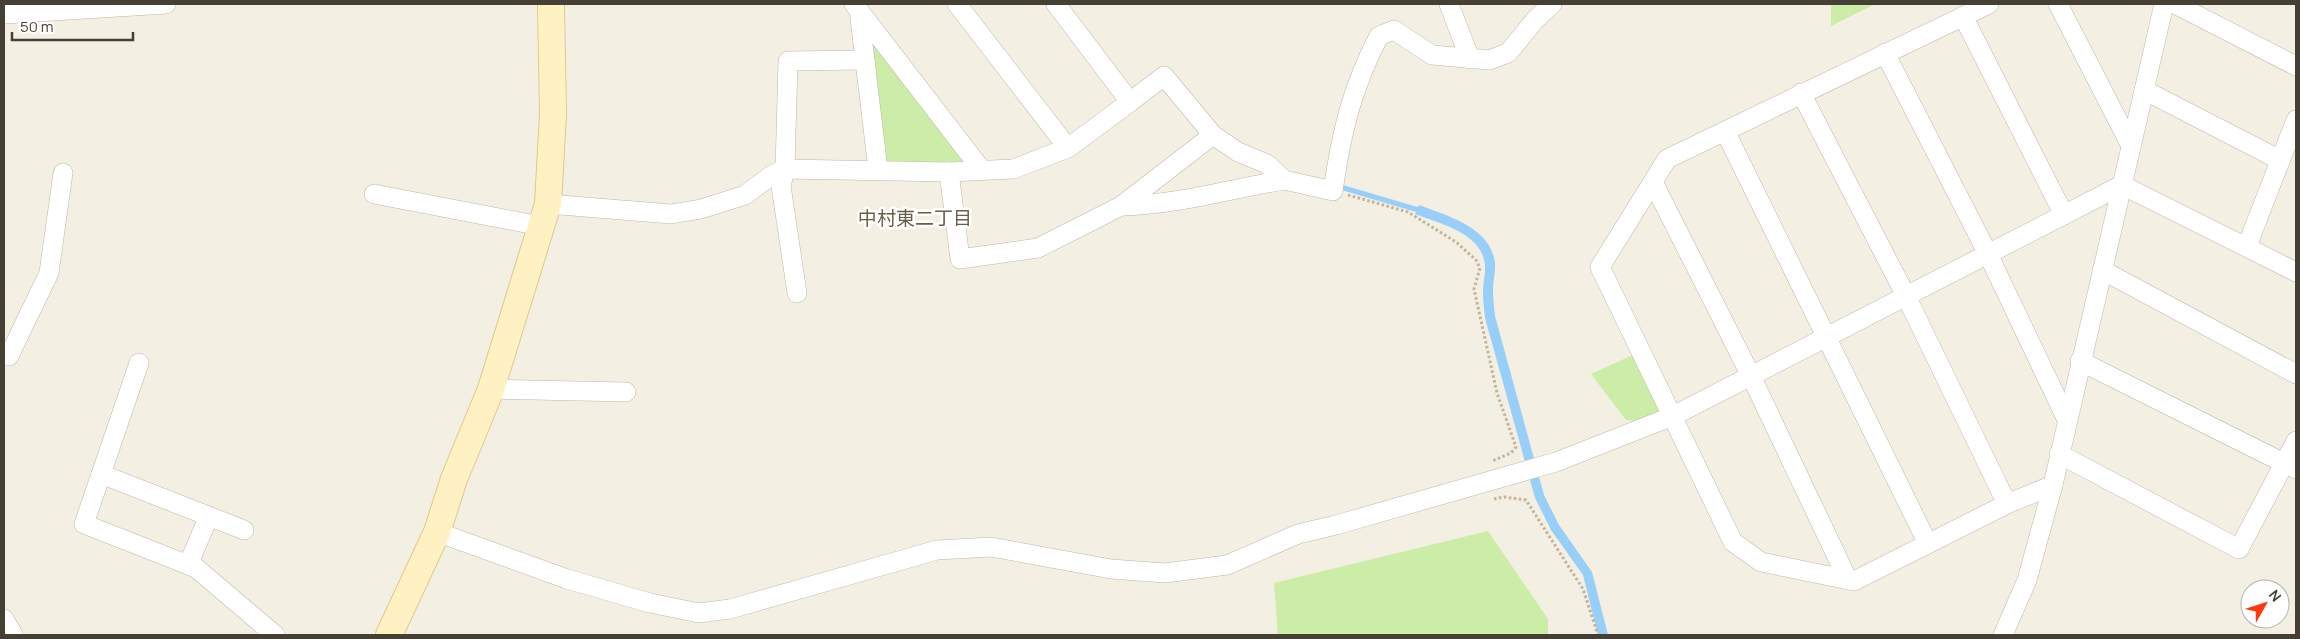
<svg xmlns="http://www.w3.org/2000/svg" width="2300" height="639" font-family="Manrope,'Noto Sans JP',sans-serif">
  <style>
    .green { fill: #cceda7 }
    .water { fill: #98cff8 }
    .lines { fill: none; stroke-linecap: round; stroke-linejoin: round }
    .stream { stroke: #98cff8; stroke-width: 5 }
    .street-casing { stroke: #c0b7a5; stroke-width: 20 }
    .secondary-casing { stroke: #dcc98f; stroke-width: 28 }
    .path { stroke: #c4b495; stroke-width: 3; stroke-dasharray: 2.5 2.5; stroke-linecap: butt }
    .street { stroke: #fff; stroke-width: 19 }
    .secondary { stroke: #fff2c2; stroke-width: 26 }
    .labels { text-anchor: middle; dominant-baseline: central; stroke-width: 5; stroke-linejoin: round; paint-order: stroke }
    .neighbourhood-label { font-size: 19px; fill: #6a5e49; stroke: #fff }
  </style>
  <rect width="100%" height="100%" fill="#f4efe3"/>
  <!-- green -->
  <g class="green">
    <path d="M1831,4H1875L1831,26Z"/>
    <path d="M862,19L976,166L882,167Z"/>
    <path d="M1635,354L1667,413L1641,421L1626,420L1591,374Z"/>
    <path d="M1488,531L1548,619V635H1278L1274,583Z"/>
  </g>
  <!-- water -->
  <path class="water" d="M1419,205C1445,215 1487,226 1494,258C1497,268 1493,279 1493,289C1493,298 1494,307 1495,316L1544,495L1559,525L1592,572L1608,635H1598L1583,575L1551,530L1535,498L1485,318C1484,309 1483,300 1483,291C1483,281 1487,269 1484,260C1478,232 1438,223 1415,214Z"/>
  <g class="lines">
    <!-- stream -->
    <path class="stream" d="M1337,186L1422,211"/>
    <!-- street casing -->
    <g class="street-casing">
      <g id="street">
        <path d="M854,4L981,169"/>
        <path d="M957,4L1068,148"/>
        <path d="M1449,4L1470,59"/>
        <path d="M1989,4L1667,159L1600,267L1733,542L1761,562L1854,581L2007,504L2053,485"/>
        <path d="M2058,4L2131,146"/>
        <path d="M2175,4L2296,66"/>
        <path d="M859,10L878,170"/>
        <path d="M4,14L166,4"/>
        <path d="M1963,16L2064,215"/>
        <path d="M1885,53L1988,254L2067,420"/>
        <path d="M2144,90L2280,160"/>
        <path d="M1801,93L1906,296L2007,504"/>
        <path d="M1130,102L1164,76L1213,135L1238,152L1267,164L1284,180L1333,191C1341,134 1352,87 1379,36L1394,30L1432,55L1489,60L1508,53L1535,20L1552,4"/>
        <path d="M1725,131L1928,544"/>
        <path d="M949,172L960,259L1038,248L1121,206L1213,135"/>
        <path d="M1653,182L1751,376L1848,580"/>
        <path d="M374,194L541,226"/>
        <path d="M548,204L671,214L701,209L745,195L772,175L785,169L949,172L1013,169L1068,148L1130,102L1056,4"/>
        <path d="M1121,206C1177,205 1229,189 1284,180"/>
        <path d="M2247,246L2296,120"/>
        <path d="M2102,270L2296,374"/>
        <path d="M797,293L781,186L785,169L788,61L865,60"/>
        <path d="M4,356H9L49,273L63,173"/>
        <path d="M2080,361L2296,469"/>
        <path d="M139,363L84,524L196,568L275,635"/>
        <path d="M491,389L626,392"/>
        <path d="M2059,454L2239,549L2296,441"/>
        <path d="M101,474L244,530"/>
        <path d="M437,532L567,579L650,603L699,613L730,609L937,550L991,547L1111,569L1165,573L1227,565L1298,534L1336,525L1556,462L1673,416L2122,185L2296,272"/>
        <path d="M188,565L209,516"/>
        <path d="M4,619L13,635"/>
        <path d="M2003,635L2027,580L2053,485L2164,4"/>
      </g>
    </g>
    <!-- secondary casing -->
    <g class="secondary-casing">
      <path id="secondary" d="M389,635L437,532L454,479L491,389L548,204L553,114L551,4"/>
    </g>
    <!-- path -->
    <g class="path">
      <path d="M1348,195L1408,212L1456,242L1476,260L1480,268L1474,289L1497,393L1516,447L1511,453L1492,461"/>
      <path d="M1494,499L1504,497L1526,500L1583,589L1598,635"/>
    </g>
    <!-- street -->
    <use href="#street" class="street"/>
    <!-- secondary -->
    <use href="#secondary" class="secondary"/>
  </g>
  <g class="labels">
    <!-- neighbourhood labels -->
    <g class="neighbourhood-label">
      <text x="915" y="218">中村東二丁目</text>
    </g>
  </g>
  <!-- border -->
  <rect width="2300" height="639" fill="none" stroke="#463f33" stroke-width="10"/>
  <!-- north arrow -->
  <g transform="translate(2265 604) rotate(51)"><circle r="24" fill="#ffffff" stroke="#b5b2ad"/>
  <path d="M0-4L9 19L0 12L-9 19Z" fill="#ff380f"/>
  <text y="-8" font-size="14" font-weight="bold" text-anchor="middle" fill="#463f33">N</text>
  </g>
  <!-- scale -->
  <path d="M12 32v8h121v-8" fill="none" stroke="#463f33" stroke-width="2.5"/>
  <text x="20" y="32" font-size="15" fill="#463f33" stroke="#ffffff" stroke-width="4" paint-order="stroke">50 m</text>
</svg>
